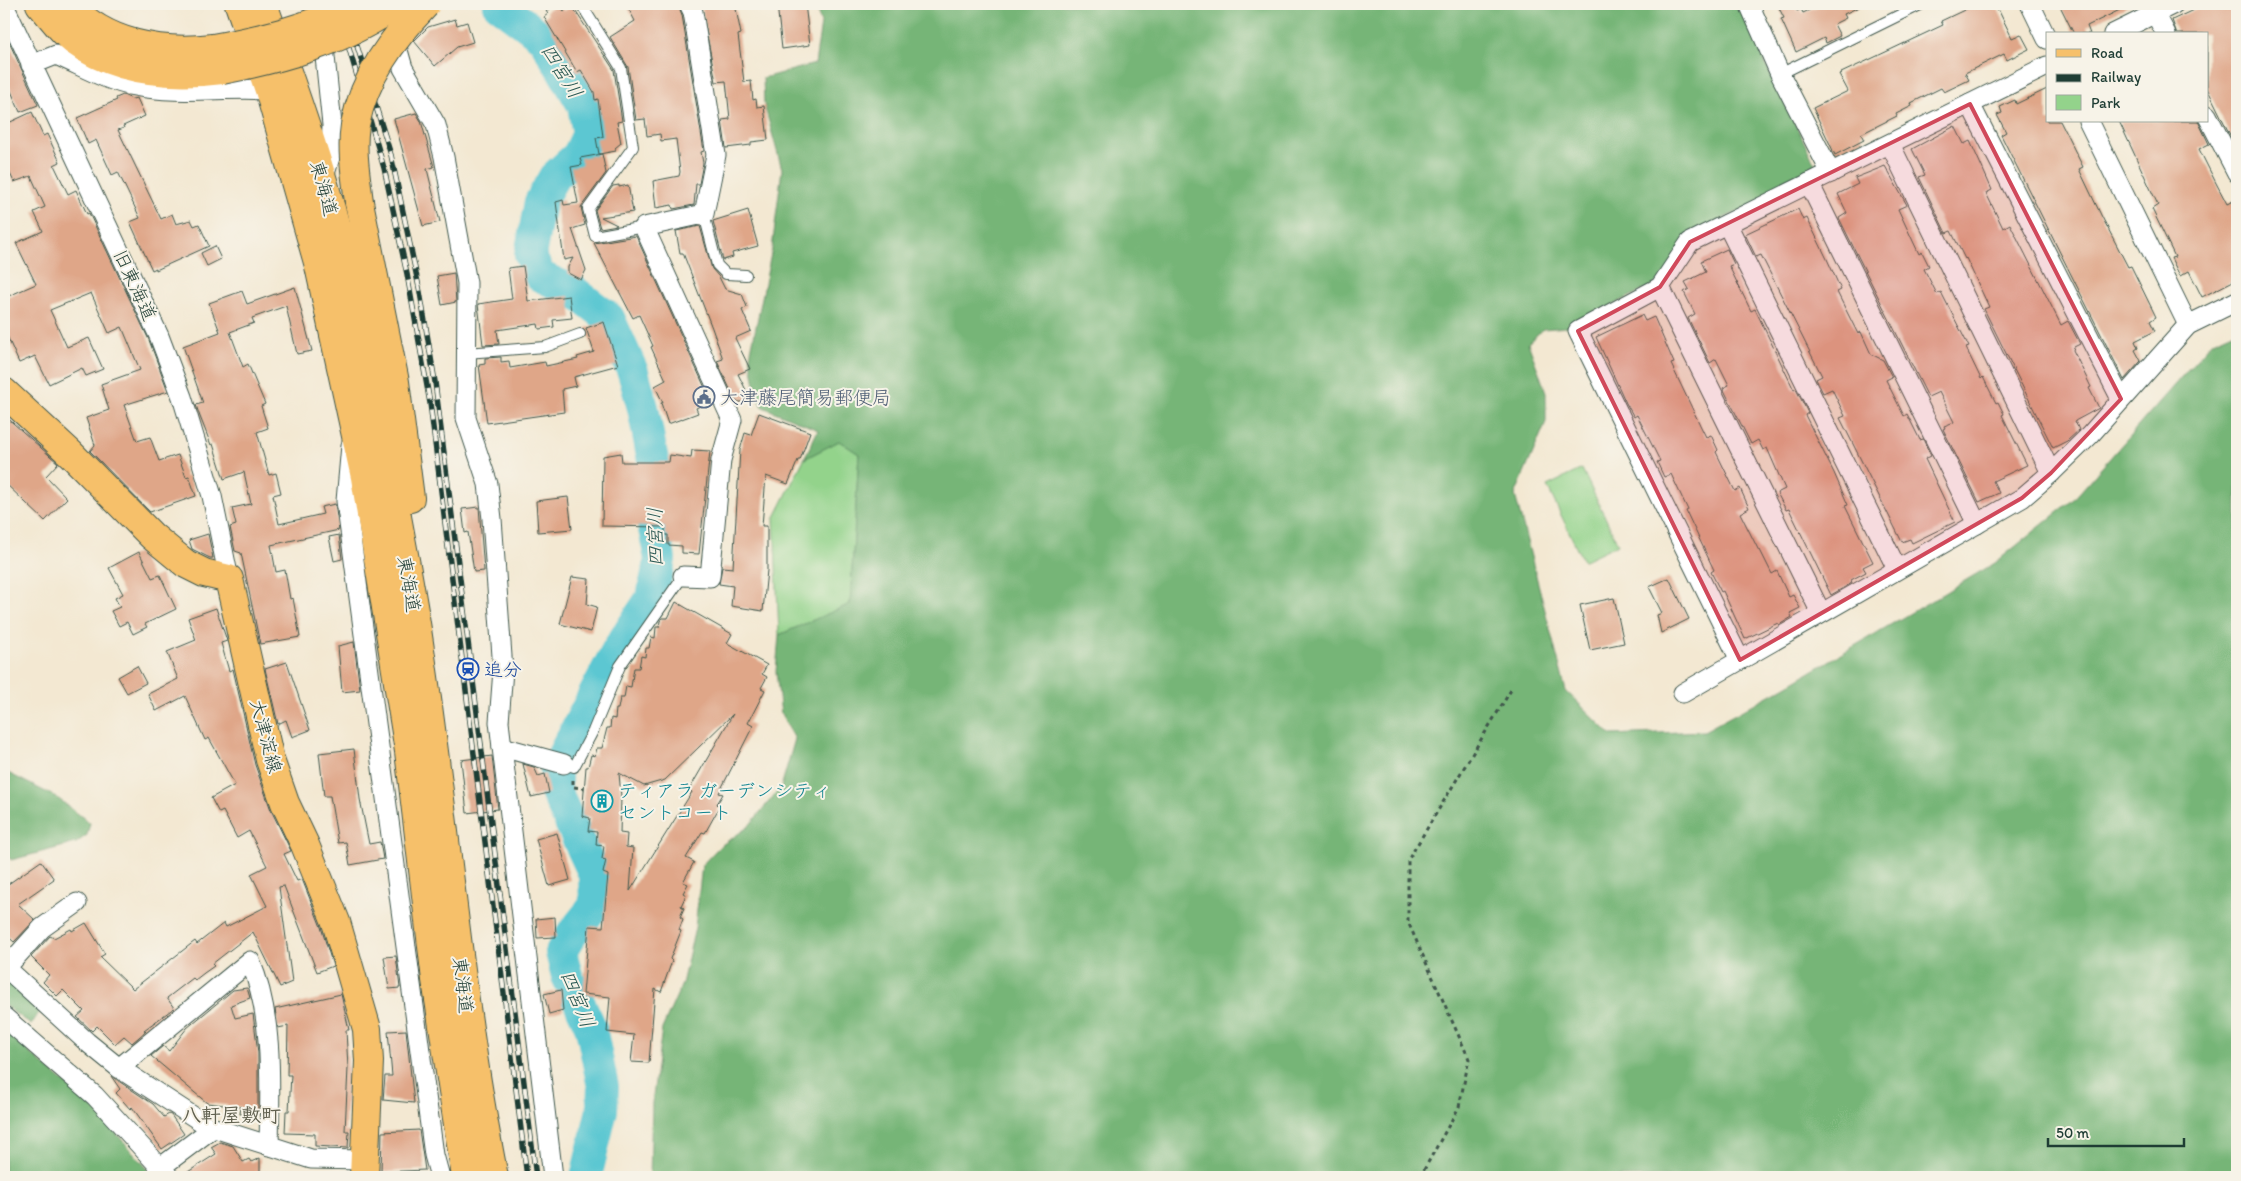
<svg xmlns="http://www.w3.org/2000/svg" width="2241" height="1181" font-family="Itim,'Klee One',sans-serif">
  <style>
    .green { fill: #93d38b; stroke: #598860 }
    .forest { fill: #76b577; stroke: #4a7956 }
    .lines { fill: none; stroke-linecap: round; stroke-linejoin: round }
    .river { stroke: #5bc7d2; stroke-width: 32 }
    .building { fill: #dfa688; fill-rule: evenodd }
    .lane-casing { stroke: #3f574c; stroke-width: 12 }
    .street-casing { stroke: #3f574c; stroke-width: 21 }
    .primary-casing { stroke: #3f574c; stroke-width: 30 }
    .highway-casing { stroke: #3f574c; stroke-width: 30 }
    .path { stroke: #3f574c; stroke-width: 3; stroke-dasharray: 4 4; stroke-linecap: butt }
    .lane { stroke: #fff; stroke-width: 10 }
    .street { stroke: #fff; stroke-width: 19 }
    .primary { stroke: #f6c06b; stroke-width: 28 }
    .highway { stroke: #f6c06b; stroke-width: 28 }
    .rail-casing { stroke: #1f3d34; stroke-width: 5.5 }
    .rail { stroke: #f7f3e8; stroke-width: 4; stroke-dasharray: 11; stroke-linecap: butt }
    .highway-bridge-casing { stroke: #3f574c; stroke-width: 30; stroke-linecap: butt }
    .highway-bridge { stroke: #f6c06b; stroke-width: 28 }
    .marked { fill: #d1495b; fill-opacity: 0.2; stroke: #d1495b; stroke-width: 4; stroke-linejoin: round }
    .labels { text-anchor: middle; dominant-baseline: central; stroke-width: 4; stroke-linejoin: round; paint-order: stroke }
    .street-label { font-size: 19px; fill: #1f3d34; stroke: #f7f3e8 }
    .service-label { font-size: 19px; fill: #4e5e75; stroke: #f7f3e8; text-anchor: start }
    .transit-label { font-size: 19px; fill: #164399; stroke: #f7f3e8; text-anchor: start }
    .culture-label { font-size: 19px; fill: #0d838f; stroke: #f7f3e8; text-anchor: start }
    .water-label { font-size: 20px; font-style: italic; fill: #2b5954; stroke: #f7f3e8 }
    .neighbourhood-label { font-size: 20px; font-weight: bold; fill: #626251; stroke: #f7f3e8 }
  </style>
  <rect width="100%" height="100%" fill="#f7f3e8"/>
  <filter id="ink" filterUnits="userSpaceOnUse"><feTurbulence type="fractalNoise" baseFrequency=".02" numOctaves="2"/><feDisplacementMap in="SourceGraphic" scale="10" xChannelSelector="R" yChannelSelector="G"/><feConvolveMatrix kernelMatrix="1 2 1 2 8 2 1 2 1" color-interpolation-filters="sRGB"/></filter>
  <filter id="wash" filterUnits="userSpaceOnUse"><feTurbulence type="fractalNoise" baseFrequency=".0096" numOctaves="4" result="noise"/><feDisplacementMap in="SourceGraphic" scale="20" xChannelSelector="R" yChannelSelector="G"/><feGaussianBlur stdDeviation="1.12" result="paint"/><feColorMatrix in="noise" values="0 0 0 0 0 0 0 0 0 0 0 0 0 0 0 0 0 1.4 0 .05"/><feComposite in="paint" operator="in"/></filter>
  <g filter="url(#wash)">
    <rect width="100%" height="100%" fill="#f3e8d2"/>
    <!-- green -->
    <g class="green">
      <path d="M839,441L859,454L850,605L779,635L774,519L804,459Z"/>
      <path d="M1582,469L1618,544L1583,561L1547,486Z"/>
    </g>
    <!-- forest -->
    <g class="forest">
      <path d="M815,4H1741L1766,65L1815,164L1804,181L1724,218L1654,285L1567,327L1543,329L1528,343L1546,392V422L1515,495L1566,691L1611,735L1704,731L1785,687L1995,563L2074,499L2213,341L2237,330V1177H650L652,1103L662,1029L682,984L695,928L702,865L719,847L748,827L781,787L795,739L781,714L776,672L779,635L850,604L859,454L839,441L804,459L818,430L763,407L757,396L750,356L772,249L782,169L764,104L763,78L815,64L821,23Z"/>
      <path d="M4,771L56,797L90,823L87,835L76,843L11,860L4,853Z"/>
      <path d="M4,976L42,1008L31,1025L4,1005Z"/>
      <path d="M4,1031L91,1105L155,1177H4Z"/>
    </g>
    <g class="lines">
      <!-- river -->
      <path class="river" d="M498,4L543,38L583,105L588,134L578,155L554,177L540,202L530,255L540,276L575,292L609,318L633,372L643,408L655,471L653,524L660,559L652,597L617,650L556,768V792L594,874L595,905L571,935L561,952L567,976L591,1028L603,1087L602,1110L586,1177"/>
    </g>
    <g id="blocks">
      <!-- building -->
      <g class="building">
        <path d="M558,4L564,11L572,6L614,70L622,121L617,122L621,143L615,148L616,151L599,154L596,138L603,137L598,99L595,100L594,92L581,70L577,72L544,17L548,14L546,11Z"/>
        <path d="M626,4H678L682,15L704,151L701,152L703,163L699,184H696L694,205L673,209L672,205L656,208L653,181L679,176L680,172L676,139L661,141L660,134L647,136L645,119L636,120L628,67L610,37L635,21Z"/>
        <path d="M701,4H735L741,34L738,35L744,82L751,81L753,100L756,99L757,107L764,106L768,140L751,142V145L726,148L722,120L730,119L726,81L716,82Z"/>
        <path d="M777,4H805L810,45L782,49Z"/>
        <path d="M1777,4H1793L1797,11L1801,9L1803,13L1822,4H1865L1844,14L1846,18L1834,24L1840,36L1826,43L1824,38L1796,52L1781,19L1784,18Z"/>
        <path d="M1977,4H1992L1996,10L1998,9L2012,38L2021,34L2029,49L2007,60L2004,54L1965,73L1969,80L1944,92L1941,88L1911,103L1912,106L1896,114L1897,116L1861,134L1864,140L1835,155L1813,108L1848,91L1839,74L1943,25L1941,21Z"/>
        <path d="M2059,4H2132L2087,26L2090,34H2074Z"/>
        <path d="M2206,4H2232L2237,15V149L2207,88V34H2177L2172,20Z"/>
        <path d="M455,19L457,25L467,22L473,42L457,47L435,66L414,41L428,27Z"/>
        <path d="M4,31L38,105L20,112L8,84L4,85Z"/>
        <path d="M2047,89V121H2060L2083,167L2079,169L2101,215L2128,267L2131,266L2156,317L2150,321L2155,331L2135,341L2138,348L2135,350L2141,361L2124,380L2001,135L2006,132L1997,115L2002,113L2000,107L2015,100L2016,104Z"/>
        <path d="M123,95L132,99L137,98L145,116L123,126L124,128L118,130L161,219L172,214L176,224L191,220L194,226L199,224L209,246L156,270V268L152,270L130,222L140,218L118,172L112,175L96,140L88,144L77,118L117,100L116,98Z"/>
        <path d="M32,112L43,136L47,134L60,162L54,165L68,194L76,190L87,214L89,213L149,340L168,391L124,405L137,441L150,437L159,461L178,455L186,477L189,476L196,496L150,512L90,451L95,445L86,418L109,410L101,384L140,370L122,327L109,333L91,293L50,310L67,347L89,338L103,369L86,376L82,368L49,384L35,356L19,363L4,329V298L36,284L16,243L43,231L34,212L45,207L31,176L14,182L4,161V125Z"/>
        <path d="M416,113L421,121L434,167L427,169L440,222L423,226L394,119Z"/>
        <path d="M2119,121H2198L2209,144L2199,149L2216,183L2227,204L2237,199V279L2202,297L2189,271L2180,276L2171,258L2175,257L2152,209L2158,205Z"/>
        <path d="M1955,126L1964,144L1970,141L1981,165L1992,190L1986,193L2003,228L2010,224L2061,325L2068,321L2080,344L2074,347L2073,350L2091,387L2089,388L2099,408L2075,421L2079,430L2067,441L2053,448L1984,309L1989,307L1966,258L1965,259L1951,231L1946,233L1919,177L1925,175L1912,149Z"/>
        <path d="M602,154L606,173L581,207L585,225L572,229L586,270L581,280L568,273V267L573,258L564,260L556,202L563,200L564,205L578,203L571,167L582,165L580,158Z"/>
        <path d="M1885,166L1907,205L1898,209L1919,254L1922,252L1929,266L1924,269L1937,294L1941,292L1969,347L1966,348L1981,379L1983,377L1996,403L1998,402L2004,414L2002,415L2027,465L1993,481L1999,493L1979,502L1943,429L1945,428L1944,426L1954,422L1939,392L1928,397L1839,218L1847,213L1838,194L1858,184L1855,178Z"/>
        <path d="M619,185V187L628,185L633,212L601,217L617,225L600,228L595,210L613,186Z"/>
        <path d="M1798,209L1803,220L1807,218L1827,259L1841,290L1837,292L1858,334L1861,332L1871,354L1883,360L1892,377L1886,380L1904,416L1907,414L1920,440L1923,439L1931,456L1925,459L1955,522L1912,543L1910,539L1902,542L1840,418L1845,416L1832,389L1823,393L1816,379L1822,376L1761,255L1756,257L1745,234Z"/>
        <path d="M748,210L758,246L732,253L733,257L723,260L713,221Z"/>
        <path d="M700,226L712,269L719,277L725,289L742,294L747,307L742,310L751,331L735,338L750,369L738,374L750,398L742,402H736L717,361L723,359L712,328L683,253H680L676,231Z"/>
        <path d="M636,236L711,401L696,408L698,413L668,424L661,403H663L655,386L666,380L651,347L653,346L639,315L633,318L594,243Z"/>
        <path d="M215,246L221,259L207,266L201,253Z"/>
        <path d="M1727,249L1734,264L1729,266L1751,311L1755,309L1794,390L1796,389L1808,413L1805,415L1834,473L1848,505L1845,506L1873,562L1863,567L1866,572L1851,580L1852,583L1831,595L1789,509L1786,510L1777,493L1785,489L1767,448L1763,450L1758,440L1751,444L1723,388L1729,385L1716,359L1710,363L1688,318L1695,314L1684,292L1689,289L1685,282L1706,272L1701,261Z"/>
        <path d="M523,266L528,301L569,296L572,318L553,320L554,327L539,329L538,324L497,330L499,344L483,345L478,304L512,299L508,268Z"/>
        <path d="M454,273L456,302L442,305L437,276Z"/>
        <path d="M295,287L312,351L297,354L286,306L252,318L254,323L230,332L243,367L248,364L265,404L261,406L268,428L257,432L269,475L276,473L281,493L273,495L279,524L323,514L321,507L335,504L339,530L271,545L276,572L285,570L290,599L293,598L300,637L260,644L241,553L235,551L230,527L236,525L232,508L251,504L244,472L224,479L213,444L211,445L199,414L196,405L203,403L183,346L220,332L209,303L242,291L247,304Z"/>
        <path d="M1642,315L1645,321L1654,317L1674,363L1671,364L1701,427L1706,437L1711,435L1718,450L1716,452L1735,491L1740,488L1749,508L1740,513L1759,551L1760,550L1772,574L1777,571L1789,597L1793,595L1800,608L1790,613L1792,617L1779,625L1778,623L1745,639L1723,591L1721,592L1711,572L1714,570L1686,511L1688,510L1671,474L1664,477L1657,462L1660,461L1637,415L1634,417L1626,403L1596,337Z"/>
        <path d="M604,322L618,365L574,377L576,386L562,389L564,412L487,423L479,365L485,364V358L501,357V362L509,361L510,368L545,362L546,366L578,359L577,357L594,352L586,328Z"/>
        <path d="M759,413L810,432L800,460H798L788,484L766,476L762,526H767V570L763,611L731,606L733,586L719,584L722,567L733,568L740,450L745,433L751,435Z"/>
        <path d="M4,415L58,463L46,476L67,498L45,521L4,482Z"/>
        <path d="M692,450L710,451L699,554L682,553V546L668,545V535H665V527L602,526L603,456L621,453L622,462H669L670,455L691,458Z"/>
        <path d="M568,497L572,529L538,532L536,501Z"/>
        <path d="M479,507L484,571L474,572L468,532L465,533L462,509Z"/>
        <path d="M208,534L213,558H210L192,549L189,540Z"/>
        <path d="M339,535L342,559L334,561L329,537Z"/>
        <path d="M139,552L152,578L160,575L176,609L145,624L147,627L133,634L127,622L119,626L111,611L120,607L115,598L123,594L109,568Z"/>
        <path d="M572,577L589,579L587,604L597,607L591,632L560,624Z"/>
        <path d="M1669,578L1689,619L1661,633L1657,615L1662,613L1649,587Z"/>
        <path d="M1614,598L1624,643L1590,650L1580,605Z"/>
        <path d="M676,602L732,634L727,643L767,665L762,674L767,677L761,688L765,690L748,723L753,726L719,793L723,794L717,804L720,806L705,833L702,832L686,858L694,862L683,882L688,884L683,893L686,895L681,906L684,908L680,917L683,919L679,930L681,931L670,959L672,961L661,992L655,989L649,1063L631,1062L634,1035L607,1032L610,997L583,994L589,926L603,927L608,875L603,873L606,860L602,859L604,846L596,845L597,832L588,831L590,818L582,816L586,767H588L591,755L595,756L597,748H602L607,728H610L611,718L615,719L616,709H618L620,698H624L626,686L631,687L634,668H639L641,656L645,657L646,648H649L651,637L655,638L656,627H659L660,621L662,618H668ZM733,714L689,790L692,792L630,891L633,848L626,847L627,834L620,833L621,797L619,773L644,786L665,780Z"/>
        <path d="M216,608L227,641L221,643L229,671L233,669L255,765L271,810L291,851L284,854L297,881L302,879L321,927L333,966L317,972L284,886L279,887L292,982L280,987L253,932L212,964L214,966L204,973L195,980L193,978L167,998L174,1008L144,1030L146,1031L132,1043L124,1036L115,1044L97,1026L92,1031L77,1017L84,1011L63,990L57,996L43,982L49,975L31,957L50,936L54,938L71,929L72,931L86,923L105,954L100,957L133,989L195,941L197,944L224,923L226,927L267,906L251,874L267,866L249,831L237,838L223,811L219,813L211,798L235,785L209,738L205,740L185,696L156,711L148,694L178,679L167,652L196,640L188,618Z"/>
        <path d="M354,642L360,690L342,692L338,646Z"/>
        <path d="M287,662L310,730L292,737L286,720L278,724L265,669Z"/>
        <path d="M137,666L146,683L127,693L118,677Z"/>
        <path d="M354,749L360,799L369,844L380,842L383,859L350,865L346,842L338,843L330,796H324L319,753Z"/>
        <path d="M492,756L498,809L467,813L461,760Z"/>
        <path d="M523,764L534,767L538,776L545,774L549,793L531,797Z"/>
        <path d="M557,833L570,880L549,886L536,839Z"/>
        <path d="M41,861L54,879L18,904L35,920L14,942L4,933V887Z"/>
        <path d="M555,917L556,937L537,938L536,919Z"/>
        <path d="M396,956L400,988L389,989L384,957Z"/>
        <path d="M247,988L250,998L231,1005L235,1018L253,1014L258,1053V1115L240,1114L241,1107L207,1103L151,1056L163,1046L169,1051L187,1028L233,990Z"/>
        <path d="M561,990L563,1010L549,1014L544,994Z"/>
        <path d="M341,994L349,1030H346L348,1068L345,1131H349L348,1148L315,1146V1134L285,1133L286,1111H289L291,1075H287L288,1026L278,1028L275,1009Z"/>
        <path d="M406,1030L414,1103L383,1100L385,1076H392L388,1031Z"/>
        <path d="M111,1076L153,1104L164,1117L169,1114L171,1115L184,1134L162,1149L132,1107L130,1109L116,1093L120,1089Z"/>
        <path d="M419,1130L425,1170L381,1172L382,1132Z"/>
        <path d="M220,1142L233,1146L243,1162L249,1159L251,1162L260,1158V1177H180L216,1154L211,1147Z"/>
      </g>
    </g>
  </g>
  <g filter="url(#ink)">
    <use href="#blocks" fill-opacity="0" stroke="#3f574c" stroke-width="1"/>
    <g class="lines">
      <!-- lane casing -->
      <g class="lane-casing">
        <g id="lane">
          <path d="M581,4L621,68L633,147L588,209L595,236L644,227"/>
          <path d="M1780,74L1922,4"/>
          <path d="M704,214L717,265L726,274L746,275"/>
          <path d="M466,353L545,347L580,334"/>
          <path d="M564,764L574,767L593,731L620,666L683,576"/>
        </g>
      </g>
      <!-- street casing -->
      <g class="street-casing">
        <g id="street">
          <path d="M313,4L323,37L332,125L331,154L323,180"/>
          <path d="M1749,4L1780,74L1831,173"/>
          <path d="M2030,4L2047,39"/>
          <path d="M4,5L159,336L182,397L212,496L229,579"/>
          <path d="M2155,13L2166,34"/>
          <path d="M393,33L403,68L436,125L444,157L467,283L466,418L488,484L492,519L503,670L499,722L553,1177"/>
          <path d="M2113,34L2174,4"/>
          <path d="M31,65L56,55C82,66 106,81 134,86C179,95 224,87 269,90"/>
          <path d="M1970,104L2121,399"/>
          <path d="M2207,115L2237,173"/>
          <path d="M2088,121L2188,325"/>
          <path d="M1890,144L2051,473"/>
          <path d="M1809,183L1977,524"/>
          <path d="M1727,224L1897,569"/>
          <path d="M1660,287L1821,613"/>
          <path d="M351,445L346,501L434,1155L440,1177"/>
          <path d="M683,576L710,577L721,460L732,420L644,227L704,214L716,155L693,12L689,4"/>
          <path d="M1740,660L1578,331L1660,287L1690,242L2047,66"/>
          <path d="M1683,693L2022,498L2051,473L2090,435L2188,325L2237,301"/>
          <path d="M502,747L564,764"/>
          <path d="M4,966L87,1042L119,1068L208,1126L311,1159L364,1160"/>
          <path d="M6,968L42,928L77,903"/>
          <path d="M4,1017L95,1096L169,1177"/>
          <path d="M119,1068L250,961C274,1016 270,1087 269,1146"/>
          <path d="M161,1167L213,1128"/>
        </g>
      </g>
      <!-- primary casing -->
      <g class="primary-casing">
        <path id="primary" d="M4,392L71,454L152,536L186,564L204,573L229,579L270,760L285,803L305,845L336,922L367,1029L369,1061L364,1177"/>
      </g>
      <!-- highway casing -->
      <g class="highway-casing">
        <g id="highway">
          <path d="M40,4C51,16 61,31 74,41C116,72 172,76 222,70"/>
          <path d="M68,4C105,45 161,54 213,48"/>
          <path d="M239,4L269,90L319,266L365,477L409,751L436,980L466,1177"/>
          <path d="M263,4C284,62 305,121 323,181C345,254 360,329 375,404C389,474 403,545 415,617C445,803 457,992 494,1177"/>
          <path d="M359,202L395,382L410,498"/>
        </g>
      </g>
      <!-- path -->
      <g class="path">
        <path d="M573,780V787L584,788"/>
        <path d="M1420,1177L1459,1107L1469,1059L1408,922V860L1511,690"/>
      </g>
      <!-- lane -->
      <use href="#lane" class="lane"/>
      <!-- street -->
      <use href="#street" class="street"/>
      <!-- primary -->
      <use href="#primary" class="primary"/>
      <!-- highway -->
      <use href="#highway" class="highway"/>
      <!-- rail casing -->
      <g class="rail-casing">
        <g id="rail">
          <path d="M336,4L384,168L407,274L430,403L527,1177"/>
          <path d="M344,4L391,155L420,292L435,382L536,1177"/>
        </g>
      </g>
      <!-- rail -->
      <use href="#rail" class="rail"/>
      <!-- highway-bridge casing -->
      <g class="highway-bridge-casing">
        <g id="highway-bridge">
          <path d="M213,48C262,39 311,28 355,4"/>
          <path d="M222,70C284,58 345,41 397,4"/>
          <path d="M359,202C356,177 351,150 355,125C364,77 393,38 426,4"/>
        </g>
      </g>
      <!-- highway-bridge -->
      <use href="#highway-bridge" class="highway-bridge"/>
    </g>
  </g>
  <!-- marked area -->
  <path class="marked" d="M1970,104L2121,399L2051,473L2022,498L1740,660L1578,331L1660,287L1690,242Z"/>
  <!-- icons -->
  <defs>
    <g id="civic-ring" transform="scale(1.125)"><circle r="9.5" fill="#f7f3e8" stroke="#5c6f8a" stroke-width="1.5"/><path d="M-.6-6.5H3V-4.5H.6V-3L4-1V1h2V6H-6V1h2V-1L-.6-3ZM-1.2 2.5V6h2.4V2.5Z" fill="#5c6f8a"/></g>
    <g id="station-ring" transform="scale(1.125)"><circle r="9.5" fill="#f7f3e8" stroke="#1a4fb4" stroke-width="1.5"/><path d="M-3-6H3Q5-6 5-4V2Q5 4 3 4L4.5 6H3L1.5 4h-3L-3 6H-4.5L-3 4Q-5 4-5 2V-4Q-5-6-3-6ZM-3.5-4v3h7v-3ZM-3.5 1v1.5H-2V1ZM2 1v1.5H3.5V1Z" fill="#1a4fb4"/></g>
    <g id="building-ring" transform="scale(1.125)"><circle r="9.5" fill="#f7f3e8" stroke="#0f9aa8" stroke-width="1.5"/><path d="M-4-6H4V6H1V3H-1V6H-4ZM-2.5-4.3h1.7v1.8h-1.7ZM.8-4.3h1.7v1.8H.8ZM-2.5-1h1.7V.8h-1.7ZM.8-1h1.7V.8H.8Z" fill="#0f9aa8"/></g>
  </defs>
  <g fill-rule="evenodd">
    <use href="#civic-ring" x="704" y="397"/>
    <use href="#station-ring" x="468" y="669"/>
    <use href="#building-ring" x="602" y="801"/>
  </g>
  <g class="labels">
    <!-- street labels -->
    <g class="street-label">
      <text transform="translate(324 188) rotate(74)">東海道</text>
      <text transform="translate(135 285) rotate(65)">旧東海道</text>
      <text transform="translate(409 584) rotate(80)">東海道</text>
      <text transform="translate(266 736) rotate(75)">大津淀線</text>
      <text transform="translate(463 985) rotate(83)">東海道</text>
    </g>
    <!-- service labels -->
    <g class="service-label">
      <text x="720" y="397">大津藤尾簡易郵便局</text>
    </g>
    <!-- transit labels -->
    <g class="transit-label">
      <text x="484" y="669">追分</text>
    </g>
    <!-- culture labels -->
    <g class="culture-label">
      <text x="618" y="790">ティアラ ガーデンシティ<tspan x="618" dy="22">セントコート</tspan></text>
    </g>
    <!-- water labels -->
    <g class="water-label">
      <text transform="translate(562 71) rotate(58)">四宮川</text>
      <text transform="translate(655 537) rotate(-91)">四宮川</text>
      <text transform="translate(578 999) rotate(68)">四宮川</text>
    </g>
    <!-- neighbourhood labels -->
    <g class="neighbourhood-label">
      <text x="231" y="1115">八軒屋敷町</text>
    </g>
  </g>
  <!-- margin -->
  <rect width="2241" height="1181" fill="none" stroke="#f7f3e8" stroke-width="20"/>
  <!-- legend -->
  <rect x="2046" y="32" width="162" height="90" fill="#f7f3e8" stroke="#a1aaa0"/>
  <rect x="2056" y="49" width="25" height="8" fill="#f6c06b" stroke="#a1aaa0"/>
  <text x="2091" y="58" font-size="15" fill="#1f3d34">Road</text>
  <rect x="2056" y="74" width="25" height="8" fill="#1f3d34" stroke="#a1aaa0"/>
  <text x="2091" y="82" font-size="15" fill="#1f3d34">Railway</text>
  <rect x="2056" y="95" width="25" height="15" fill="#93d38b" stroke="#a1aaa0"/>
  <text x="2091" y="108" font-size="15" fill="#1f3d34">Park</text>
  <!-- scale -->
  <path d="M2048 1138v8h136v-8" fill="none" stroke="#1f3d34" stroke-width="2.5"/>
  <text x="2056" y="1138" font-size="15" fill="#1f3d34" stroke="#f7f3e8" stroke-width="4" paint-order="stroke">50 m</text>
</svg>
